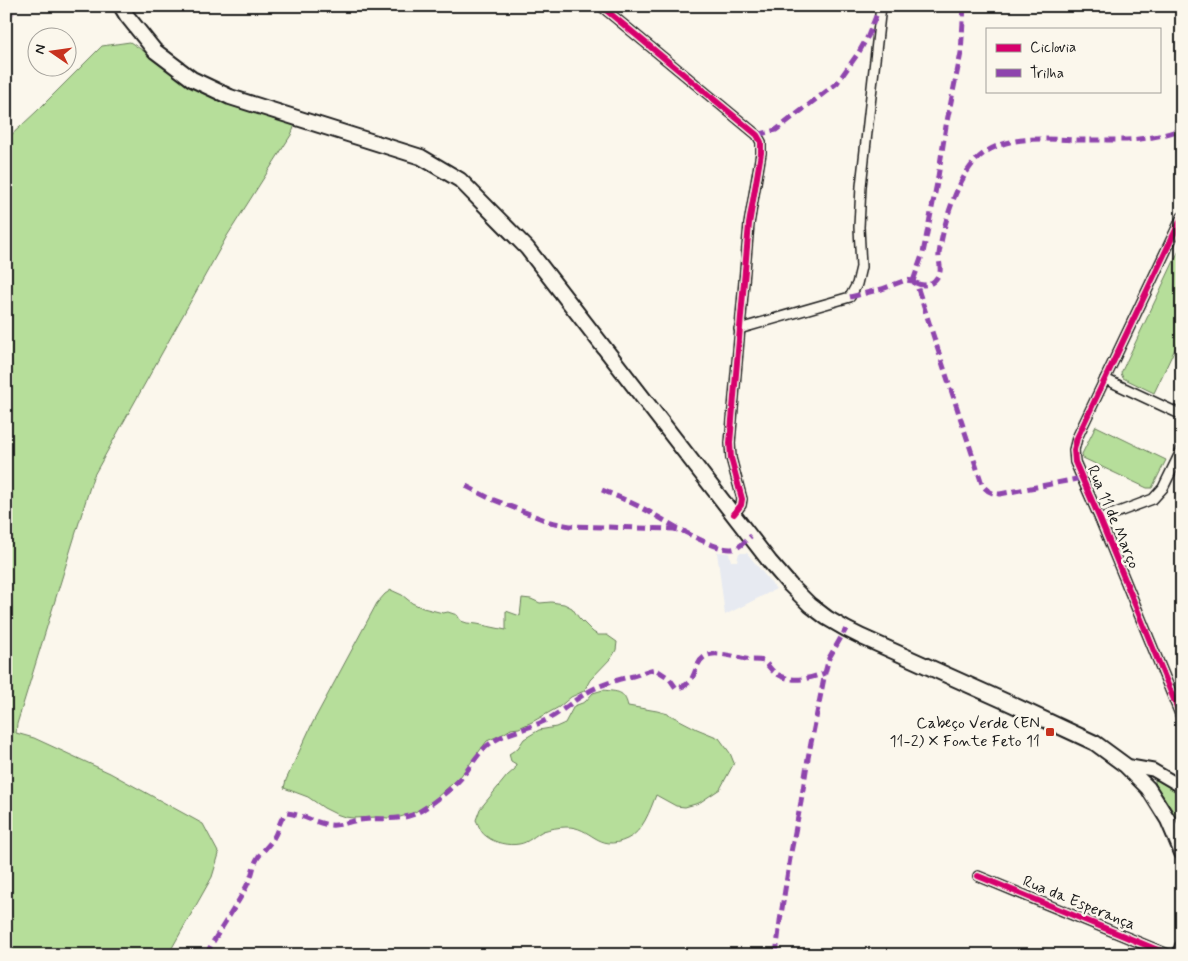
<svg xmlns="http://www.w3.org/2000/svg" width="1188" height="961" font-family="Mynerve,sans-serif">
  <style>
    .built { fill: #e7eaf1 }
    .green { fill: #b6de9a; stroke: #697d5b }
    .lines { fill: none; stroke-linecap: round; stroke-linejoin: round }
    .minor-casing { stroke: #1c1c1c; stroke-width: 12 }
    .tertiary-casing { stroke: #1c1c1c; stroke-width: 15 }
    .primary-casing { stroke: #1c1c1c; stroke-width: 18 }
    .minor { stroke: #fbf7ec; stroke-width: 9 }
    .tertiary { stroke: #fbf7ec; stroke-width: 11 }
    .primary { stroke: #fbf7ec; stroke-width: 14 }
    .quiet { stroke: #8e44ad; stroke-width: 5; stroke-dasharray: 10 5; stroke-linecap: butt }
    .cycleway-casing { stroke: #fbf7ec; stroke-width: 9 }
    .cycleway { stroke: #d6006c; stroke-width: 6 }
    .poi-dot { fill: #c8321e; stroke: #fbf7ec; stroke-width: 2 }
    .labels { text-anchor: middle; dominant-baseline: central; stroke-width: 5; stroke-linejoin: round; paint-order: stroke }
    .street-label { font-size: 16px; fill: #1c1c1c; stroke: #fbf7ec }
    .poi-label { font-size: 16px; fill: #1c1c1c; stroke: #fbf7ec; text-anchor: end }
  </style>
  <rect width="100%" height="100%" fill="#fbf7ec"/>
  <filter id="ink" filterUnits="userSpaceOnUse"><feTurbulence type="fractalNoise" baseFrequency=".02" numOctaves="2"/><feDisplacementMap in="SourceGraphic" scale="10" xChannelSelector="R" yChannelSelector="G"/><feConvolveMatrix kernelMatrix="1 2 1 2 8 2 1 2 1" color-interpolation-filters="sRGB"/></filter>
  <g filter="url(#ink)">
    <!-- built -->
    <path class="built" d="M717,552L729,553L731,561H737L739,553H747L776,589L725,615Z"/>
    <!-- green -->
    <g class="green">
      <path d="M130,42L154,58L179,77L206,94L233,106L295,125L291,135L227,236L93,477L17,724L16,733L34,738L110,773L203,824L219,854L212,877L168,955H6V140L37,111L102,46Z"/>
      <path d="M1182,244V334L1154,393L1123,378L1121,373Z"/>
      <path d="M1096,426L1166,460L1152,488H1147L1083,458L1082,454Z"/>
      <path d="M391,590L402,595L412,603L423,608L443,613L448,612L457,615L461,621L467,623L477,624L506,630V611L520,616L522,598L531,599L540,603L551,602L564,604L572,608L579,618L593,632L598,635H607L617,642L616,650L612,657L590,680L584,691L571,697L559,707L532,722L519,728L511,729L503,734L487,741L460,777L428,805L413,813L397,818H388L378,817L353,818L345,817L336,814L324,808L308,797L284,788L286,780L312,724L377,603L385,594Z"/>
      <path d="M603,690C618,692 624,690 628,706L657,711L668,714L697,729L719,738L730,753L734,763L720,789L699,803L685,807L676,806L656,795C650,810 643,832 627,839C597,853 592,826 566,827C559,827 550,829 543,831C535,835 528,843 519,844C509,846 494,843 486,836C481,833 479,826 476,820L480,809L507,776L515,769L516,764L511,761L509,754L518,748L524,739L539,730L556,727L565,723L574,706L585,702L593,693Z"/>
      <path d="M1155,780L1161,781L1182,792V830L1171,808L1156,785L1155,782Z"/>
    </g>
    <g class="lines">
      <!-- minor casing -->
      <g class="minor-casing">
        <g id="minor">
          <path d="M601,6L757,135L761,142V153L749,224L730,443L731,458L742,499L741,505L734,514"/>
          <path d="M1182,217L1077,438L1074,450L1075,462L1100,519L1182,719"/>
          <path d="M739,329L850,297L857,284L861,267L859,227L861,186L881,6"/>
          <path d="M1105,379L1182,415"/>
          <path d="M1100,519L1153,499L1163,488L1182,449"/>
          <path d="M978,876L1170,955"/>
        </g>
      </g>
      <!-- tertiary casing -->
      <g class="tertiary-casing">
        <path id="tertiary" d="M1125,765L1153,770L1182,787"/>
      </g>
      <!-- primary casing -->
      <g class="primary-casing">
        <g id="primary">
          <path d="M121,6L127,16L155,51L192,79L230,97L421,157L460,180L527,248L770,562L790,585L810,605L827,618L846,629L862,637L1009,703L1095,743L1125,765L1148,788L1168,820L1182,853"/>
          <path d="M1181,955L1182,948"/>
        </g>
      </g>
      <!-- minor -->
      <use href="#minor" class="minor"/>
      <!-- tertiary -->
      <use href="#tertiary" class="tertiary"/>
      <!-- primary -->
      <use href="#primary" class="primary"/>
      <!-- quiet -->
      <g class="quiet">
        <path d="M6,20L17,6"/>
        <path d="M757,135L776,130L837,83L859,52L868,36L880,6"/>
        <path d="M913,281L923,253L937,183L946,126L961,53L964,6"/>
        <path d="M916,283C924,287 933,285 938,276C943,269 938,262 939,254C943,226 956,181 976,160C1001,134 1044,139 1077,140C1092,140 1107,140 1122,140C1143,140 1163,136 1182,129"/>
        <path d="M850,297L882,289L906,280L913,281L917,286L982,484C986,491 992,494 1000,494L1082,478"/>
        <path d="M466,486L489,498L550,522L570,526L674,529L686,532"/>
        <path d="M602,490C616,496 631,502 644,509C663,519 712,551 732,549C740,548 745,541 751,536"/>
        <path d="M206,955C219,929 237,907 249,881C253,873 253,866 257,859C262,851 270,845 274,837C279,829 279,820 286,813C301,814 315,823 330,825C341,826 350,821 360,820C378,817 395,821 412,815C426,810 454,787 463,776C471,766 477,754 487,746C502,733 525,730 542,722C558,715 569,704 583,695C598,685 613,681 629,677C638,675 645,671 655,669L669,678L676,688C702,685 689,657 713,654C723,653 740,658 751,660C755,660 760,660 763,661C767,663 770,669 774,672C791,684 807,679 825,673"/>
        <path d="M776,955L780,921L791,852L801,802L808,758L825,673L829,658L846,629"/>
      </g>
      <!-- cycleway casing -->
      <g class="cycleway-casing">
        <g id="cycleway">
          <path d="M601,6L757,135L761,142V153L749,224L730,443L731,458L742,499L741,505L734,514"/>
          <path d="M1182,217L1077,438L1074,450L1075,462L1100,519L1182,719"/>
          <path d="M978,876L1170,955"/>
        </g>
      </g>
      <!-- cycleway -->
      <use href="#cycleway" class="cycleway"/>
    </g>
  </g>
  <!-- markers -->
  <rect class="poi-dot" x="1045" y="727" width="10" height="10" rx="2.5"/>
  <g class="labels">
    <!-- street labels -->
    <g class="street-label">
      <text transform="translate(1113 517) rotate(67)">Rua 11 de Março</text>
      <text transform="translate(1079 903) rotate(22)">Rua da Esperança</text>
    </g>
    <!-- poi labels -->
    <g class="poi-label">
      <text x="1040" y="723">Cabeço Verde (EN<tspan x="1040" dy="18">11-2) X Fonte Feto 11</tspan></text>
    </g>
  </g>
  <!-- margin -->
  <rect width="1188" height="961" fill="none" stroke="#fbf7ec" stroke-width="25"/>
  <rect x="12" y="12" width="1163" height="936" fill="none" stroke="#1c1c1c" stroke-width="2" filter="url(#ink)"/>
  <!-- legend -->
  <rect x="986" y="28" width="175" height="65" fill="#fbf7ec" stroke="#a29f99"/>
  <rect x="996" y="44" width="25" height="8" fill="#d6006c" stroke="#a29f99"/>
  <text x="1030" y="52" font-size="15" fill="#1c1c1c">Ciclovia</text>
  <rect x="996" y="69" width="25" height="8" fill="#8e44ad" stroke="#a29f99"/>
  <text x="1030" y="78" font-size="15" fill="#1c1c1c">Trilha</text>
  <!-- north arrow -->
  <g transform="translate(52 52) rotate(283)"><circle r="24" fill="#fbf7ec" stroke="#a29f99"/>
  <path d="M0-4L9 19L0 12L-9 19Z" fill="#c8321e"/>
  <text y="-8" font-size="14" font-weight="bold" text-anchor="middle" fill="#1c1c1c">N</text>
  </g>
</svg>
